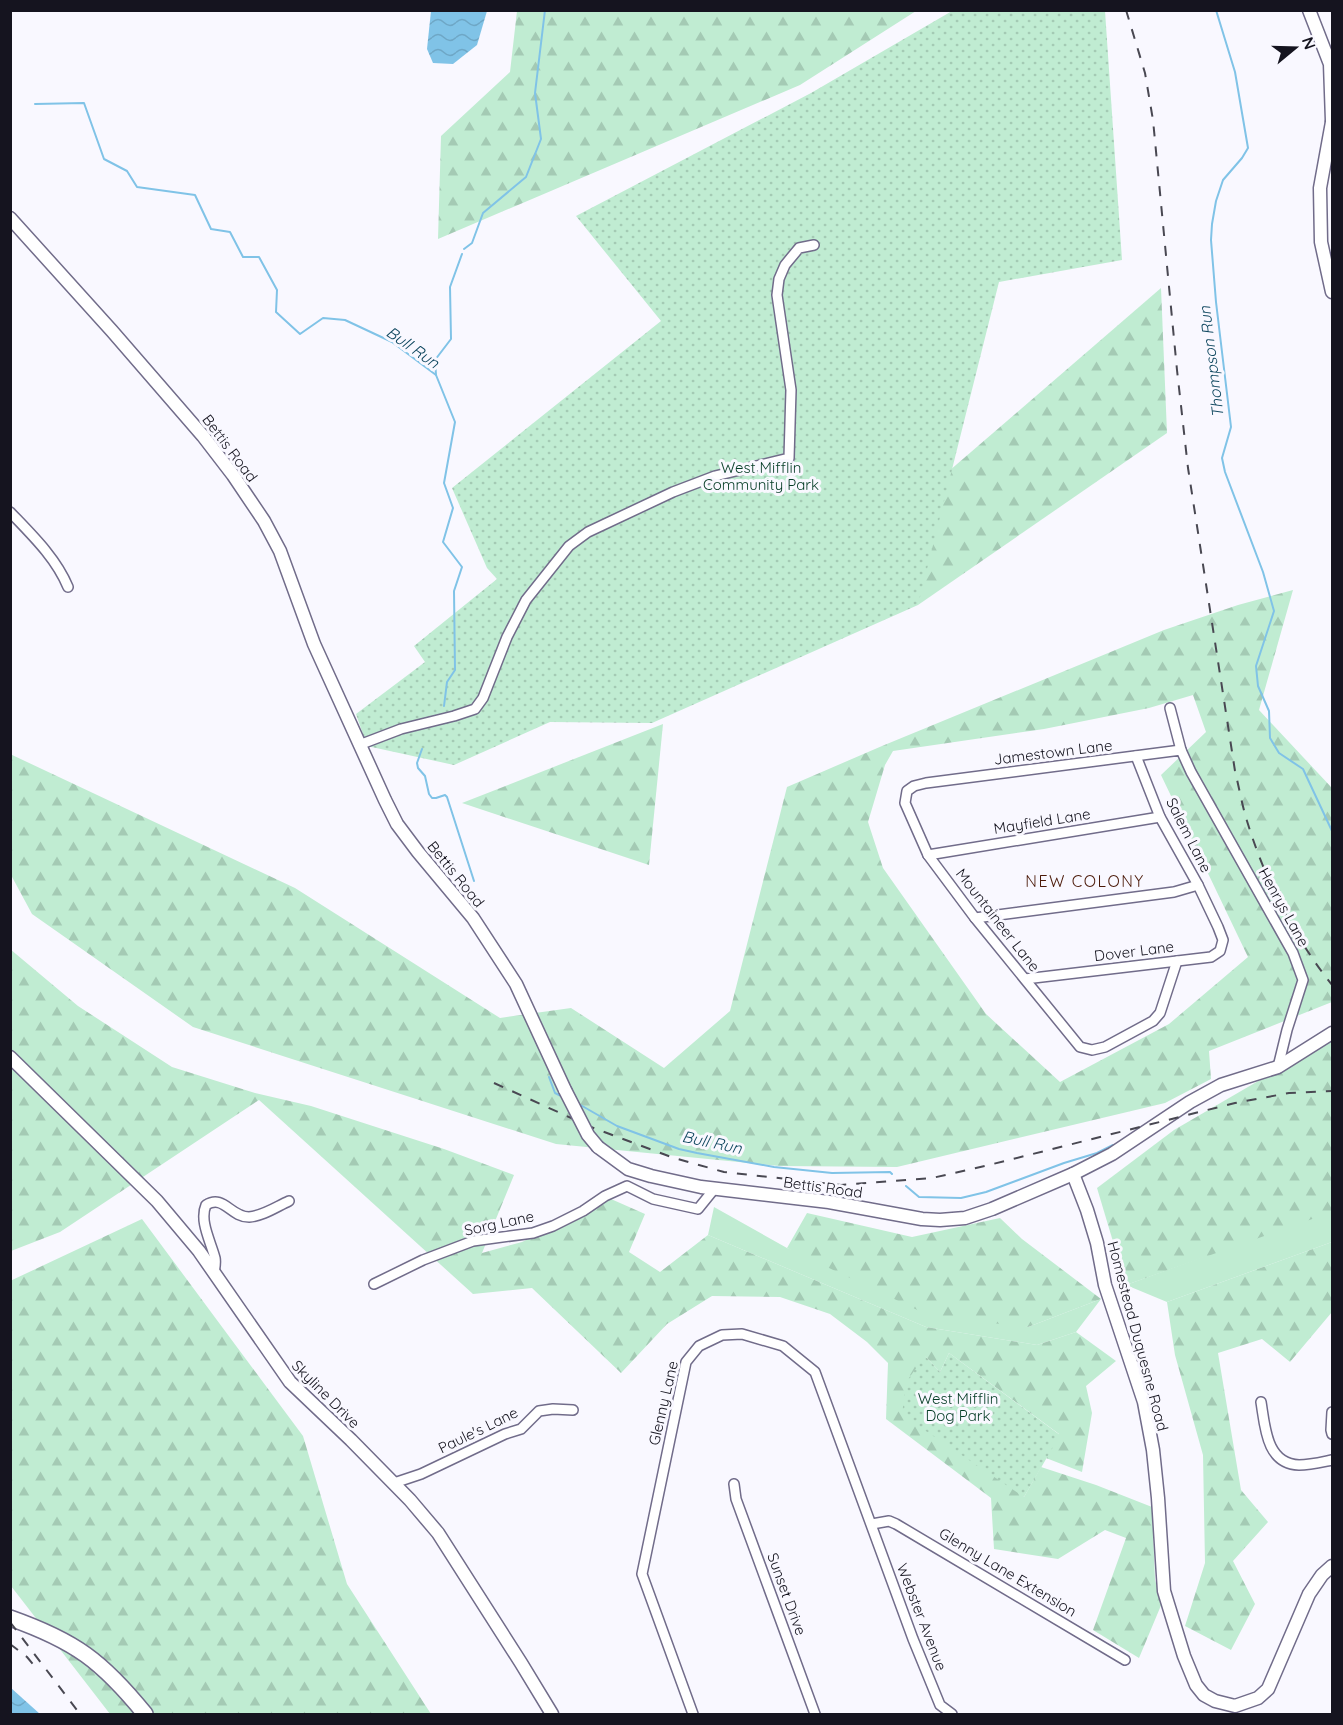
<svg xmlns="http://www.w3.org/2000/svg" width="1343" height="1725" font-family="Quicksand,sans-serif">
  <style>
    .grass { fill: #c0ecd2 }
    .forest { fill: url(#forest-firs); fill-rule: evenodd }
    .park { fill: url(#park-dots) }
    .water { fill: url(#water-waves) }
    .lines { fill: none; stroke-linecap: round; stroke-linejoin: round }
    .stream { stroke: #80c3e7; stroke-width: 2 }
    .minor-casing { stroke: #716c8a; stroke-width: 12 }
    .tertiary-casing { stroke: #716c8a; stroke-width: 15 }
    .primary-casing { stroke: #716c8a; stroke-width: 18 }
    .minor { stroke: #fff; stroke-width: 9 }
    .tertiary { stroke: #fff; stroke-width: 12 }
    .primary { stroke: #fff; stroke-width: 15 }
    .rail { stroke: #494852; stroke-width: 2; stroke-dasharray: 10 10; stroke-linecap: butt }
    .tertiary-bridge-casing { stroke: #716c8a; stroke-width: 15; stroke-linecap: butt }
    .tertiary-bridge { stroke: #fff; stroke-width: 12 }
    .labels { text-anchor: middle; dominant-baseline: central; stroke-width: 6; stroke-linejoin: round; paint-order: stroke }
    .street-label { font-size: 15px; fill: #15141f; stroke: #f9f8ff }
    .park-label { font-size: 15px; fill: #033b24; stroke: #f9f8ff }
    .water-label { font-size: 16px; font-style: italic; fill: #104860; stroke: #f9f8ff }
    .neighbourhood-label { font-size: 16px; letter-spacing: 1.5px; fill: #4b1908; stroke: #f9f8ff }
  </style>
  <defs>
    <pattern id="forest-firs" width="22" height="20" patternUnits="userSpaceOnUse" patternTransform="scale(1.5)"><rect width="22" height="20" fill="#c0ecd2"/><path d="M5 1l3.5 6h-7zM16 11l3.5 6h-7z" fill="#a4cab4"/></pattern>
    <pattern id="park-dots" width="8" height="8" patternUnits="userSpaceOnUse" patternTransform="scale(1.5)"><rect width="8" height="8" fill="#c0ecd2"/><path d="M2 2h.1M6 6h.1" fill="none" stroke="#a4cab4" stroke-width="1.8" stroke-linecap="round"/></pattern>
    <pattern id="water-waves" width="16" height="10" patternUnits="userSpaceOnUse" patternTransform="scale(1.5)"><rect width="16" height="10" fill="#80c3e7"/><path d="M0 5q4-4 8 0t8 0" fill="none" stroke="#6ea7c6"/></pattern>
  </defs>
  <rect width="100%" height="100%" fill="#f9f8ff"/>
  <!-- grass -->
  <g class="grass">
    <path d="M714,1207L787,1248L1028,1327L1101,1299L1076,1332L1037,1345L926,1327L708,1235Z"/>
    <path d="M1332,1210V1242L1167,1302L1126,1285Z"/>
  </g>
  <!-- forest -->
  <g class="forest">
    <path d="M517,11V10L916,11L800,85L438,239L441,136L510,72Z"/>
    <path d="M1161,288L1167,433L918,605L922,545L942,477Z"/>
    <path d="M1293,590L1259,710L1332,788V1002L1209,1051L1211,1079L1165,1103L897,1167L779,1166L556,1144L193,1027L32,914L11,875L10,754L295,888L500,1018L571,1008L664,1068L730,1011L787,787L882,746L1164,630L1238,605ZM1193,695L1206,732L1161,775L1248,957L1169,1024L1060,1082L986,1014L883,868L868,822L885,765L893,751L1044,729L1149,708Z"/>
    <path d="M663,724L649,865L462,803Z"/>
    <path d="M10,949L78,1006L172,1067L255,1093L311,1106L444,1149L514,1175L482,1253L522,1242L611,1199L645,1214L629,1252L660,1272L708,1235L926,1327L1037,1345L1076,1332L1116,1361L1086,1386L1092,1413L1082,1472L1046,1458L1059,1434L949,1353L940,1372L925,1356L1024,1497L1041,1467L1096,1485L1152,1507L1155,1580L1162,1603L1139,1658L1093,1630L1126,1538L1105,1530L1058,1559L994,1549L991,1498L886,1419L888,1363L867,1342L830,1314L780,1297L712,1296L667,1324L621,1373L532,1288L473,1294L259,1100L60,1232L11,1251Z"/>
    <path d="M1332,1038V1212L1126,1285L1097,1188L1174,1130Z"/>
    <path d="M807,1213L912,1237L1000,1218L1022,1239L1101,1299L1028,1327L930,1316L787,1248Z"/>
    <path d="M142,1219L303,1436L347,1584L431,1714H110L11,1586L10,1281Z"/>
    <path d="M1332,1242V1312L1290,1362L1262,1339L1218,1353L1241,1490L1268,1522L1233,1561L1255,1604L1231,1650L1185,1626L1205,1563L1203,1455L1175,1355L1167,1302Z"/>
  </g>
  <!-- park -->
  <g class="park">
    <path d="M952,11H1105L1122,260L999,282L918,605L652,723L550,722L454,765L367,746L356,714L425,662L414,646L497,579L487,568L452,488L661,321L576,216L811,93Z"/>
    <path d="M949,1353L1060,1435L1024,1497L902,1415L906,1382L925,1356L940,1372Z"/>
  </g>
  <!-- water -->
  <g class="water">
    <path d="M431,11H487L477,45L453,64L433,63L427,49Z"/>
    <path d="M11,1688L40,1714H11Z"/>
  </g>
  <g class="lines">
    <!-- stream -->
    <g class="stream">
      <path d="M1216,10L1235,72L1248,148L1242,158L1223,180L1216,201L1212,224L1211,240L1216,302L1231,427L1222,458L1225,472L1263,572L1274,611L1256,666L1258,686L1269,711L1270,738L1279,753L1303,769L1332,831"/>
      <path d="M35,104L84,103L104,159L127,171L137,187L195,195L211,229L230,232L243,257H259L277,290L276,312L300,334L323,318L345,320L392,342L436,375L455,422L444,483L453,508L443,542L462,567L454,591L455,670L447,682L444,706"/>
      <path d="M464,249L472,243L483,213L526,177L541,139L535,93L545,10"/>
      <path d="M436,375L435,360L451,339L450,287L462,254"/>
      <path d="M422,749L417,763L418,768L425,776L429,794L432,798H436L445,795L447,797L474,881"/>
      <path d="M549,1077L555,1093L561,1096"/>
      <path d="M577,1103L617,1126L679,1149L697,1153L774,1167L832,1173L890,1172L892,1174"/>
      <path d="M906,1186L919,1197L961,1198L986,1192L1064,1163L1097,1153L1113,1145"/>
    </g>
    <!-- minor casing -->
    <g class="minor-casing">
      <g id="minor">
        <path d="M10,512C32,535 56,558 68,587"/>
        <path d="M1170,708L1181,750"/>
        <path d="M359,745L401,729L454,716L475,709L483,698L507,637L526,600L569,546L588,532L673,492L715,476L789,458L791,390L777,295L779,279L785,265L799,248L814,245"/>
        <path d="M928,855L1160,817"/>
        <path d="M975,918L1174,892L1198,885"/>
        <path d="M1177,961L1160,1013L1153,1021L1105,1047L1092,1050L1080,1047L975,918L928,855L905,803L907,791L914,786L926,783L1181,750L1191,772L1293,953L1303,980L1287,1030L1278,1067"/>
        <path d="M1025,979L1211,957L1220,951L1223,940L1218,927L1198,885L1160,817L1136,756"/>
        <path d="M214,1273C215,1268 216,1263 215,1258C211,1242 199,1221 206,1205C224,1194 230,1217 249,1217C263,1216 276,1207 289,1201"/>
        <path d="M374,1284L423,1260L473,1241L533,1233L553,1226L583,1211L605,1196L627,1186L653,1199L698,1209L715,1188"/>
        <path d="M1261,1402C1265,1426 1266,1464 1299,1465C1310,1465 1322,1462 1332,1460"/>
        <path d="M1332,1412L1331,1430L1332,1434"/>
        <path d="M394,1483L421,1474L505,1434L521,1429L539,1411L553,1409L573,1410"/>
        <path d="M734,1484L736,1499L815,1714"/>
        <path d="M872,1524L889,1521L896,1524L1125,1660"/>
        <path d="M693,1714L642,1574L686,1362L699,1346L722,1335L742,1334L783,1346L815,1372L913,1639L940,1705L952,1714"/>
      </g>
    </g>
    <!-- tertiary casing -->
    <g class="tertiary-casing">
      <g id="tertiary">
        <path d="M1309,10L1330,64L1332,121"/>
        <path d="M1332,122L1320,188L1321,242L1332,292"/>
        <path d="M10,218L112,331L203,436L233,475L264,521L280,551L314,644L385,800L397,824L418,852L473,918L516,984L565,1090"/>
        <path d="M10,1057L157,1201L199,1251L290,1382L351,1440L410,1500L438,1533L521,1663L552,1714"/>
        <path d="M598,1147L628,1169L651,1176L701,1187L829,1202L922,1219L940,1220L965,1218L992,1209L1073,1174L1112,1154L1190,1102L1221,1085L1278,1067L1332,1033"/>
        <path d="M1073,1174L1087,1210L1097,1243L1105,1285L1144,1402L1153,1450L1158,1498L1164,1591L1184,1656L1196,1685L1204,1695L1215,1701L1235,1706L1258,1698L1268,1689L1309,1594L1322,1575L1332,1566"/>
      </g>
    </g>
    <!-- primary casing -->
    <g class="primary-casing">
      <path id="primary" d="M10,1618C75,1641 102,1661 145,1714"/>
    </g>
    <!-- minor -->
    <use href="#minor" class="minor"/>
    <!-- tertiary -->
    <use href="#tertiary" class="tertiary"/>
    <!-- primary -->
    <use href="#primary" class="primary"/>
    <!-- rail -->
    <g class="rail">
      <path d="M1126,10L1145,73L1153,120L1177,370L1188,468L1235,771C1239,787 1242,805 1247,821C1265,880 1294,937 1332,985"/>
      <path d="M494,1083L591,1127L674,1158L724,1172L841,1185L932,1178L985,1166L1235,1103L1289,1093L1332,1091"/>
      <path d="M10,1622L80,1714"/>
      <path d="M10,1644L27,1657L37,1669"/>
    </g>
    <!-- tertiary-bridge casing -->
    <g class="tertiary-bridge-casing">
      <path id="tertiary-bridge" d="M565,1090L588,1135L598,1147"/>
    </g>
    <!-- tertiary-bridge -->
    <use href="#tertiary-bridge" class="tertiary-bridge"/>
  </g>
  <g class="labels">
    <!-- street labels -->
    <g class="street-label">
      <text transform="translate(230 448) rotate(53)">Bettis Road</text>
      <text transform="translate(1053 752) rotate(-7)">Jamestown Lane</text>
      <text transform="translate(1042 821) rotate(-9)">Mayfield Lane</text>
      <text transform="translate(1189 835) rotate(63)">Salem Lane</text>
      <text transform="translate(456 874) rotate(51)">Bettis Road</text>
      <text transform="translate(1284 907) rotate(61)">Henrys Lane</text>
      <text transform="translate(998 920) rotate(52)">Mountaineer Lane</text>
      <text transform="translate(1134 951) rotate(-7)">Dover Lane</text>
      <text transform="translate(823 1187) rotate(8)">Bettis Road</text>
      <text transform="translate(499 1223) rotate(-12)">Sorg Lane</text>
      <text transform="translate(1138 1336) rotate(75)">Homestead Duquesne Road</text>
      <text transform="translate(326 1394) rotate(45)">Skyline Drive</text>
      <text transform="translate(663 1403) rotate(-77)">Glenny Lane</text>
      <text transform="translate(478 1430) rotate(-26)">Paule's Lane</text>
      <text transform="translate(1008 1572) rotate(31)">Glenny Lane Extension</text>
      <text transform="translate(787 1594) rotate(70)">Sunset Drive</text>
      <text transform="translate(922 1617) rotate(69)">Webster Avenue</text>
    </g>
    <!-- park labels -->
    <g class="park-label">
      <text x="761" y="467">West Mifflin<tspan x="761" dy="17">Community Park</tspan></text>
      <text x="958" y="1398">West Mifflin<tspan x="958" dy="17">Dog Park</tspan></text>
    </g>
    <!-- water labels -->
    <g class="water-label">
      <text transform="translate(413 347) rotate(35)">Bull Run</text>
      <text transform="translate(1211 362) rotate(-97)">Thompson Run</text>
      <text transform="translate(712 1142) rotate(12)">Bull Run</text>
    </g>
    <!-- neighbourhood labels -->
    <g class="neighbourhood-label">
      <text x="1085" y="881">NEW COLONY</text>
    </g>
  </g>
  <!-- border -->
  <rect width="1343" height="1725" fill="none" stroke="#15141f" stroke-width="24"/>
  <!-- north arrow -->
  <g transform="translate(1295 48) rotate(71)" stroke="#f9f8ff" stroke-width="4.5" paint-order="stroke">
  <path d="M0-4.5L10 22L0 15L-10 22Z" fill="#15141f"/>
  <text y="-9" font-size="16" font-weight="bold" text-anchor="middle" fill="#15141f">N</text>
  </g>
</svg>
